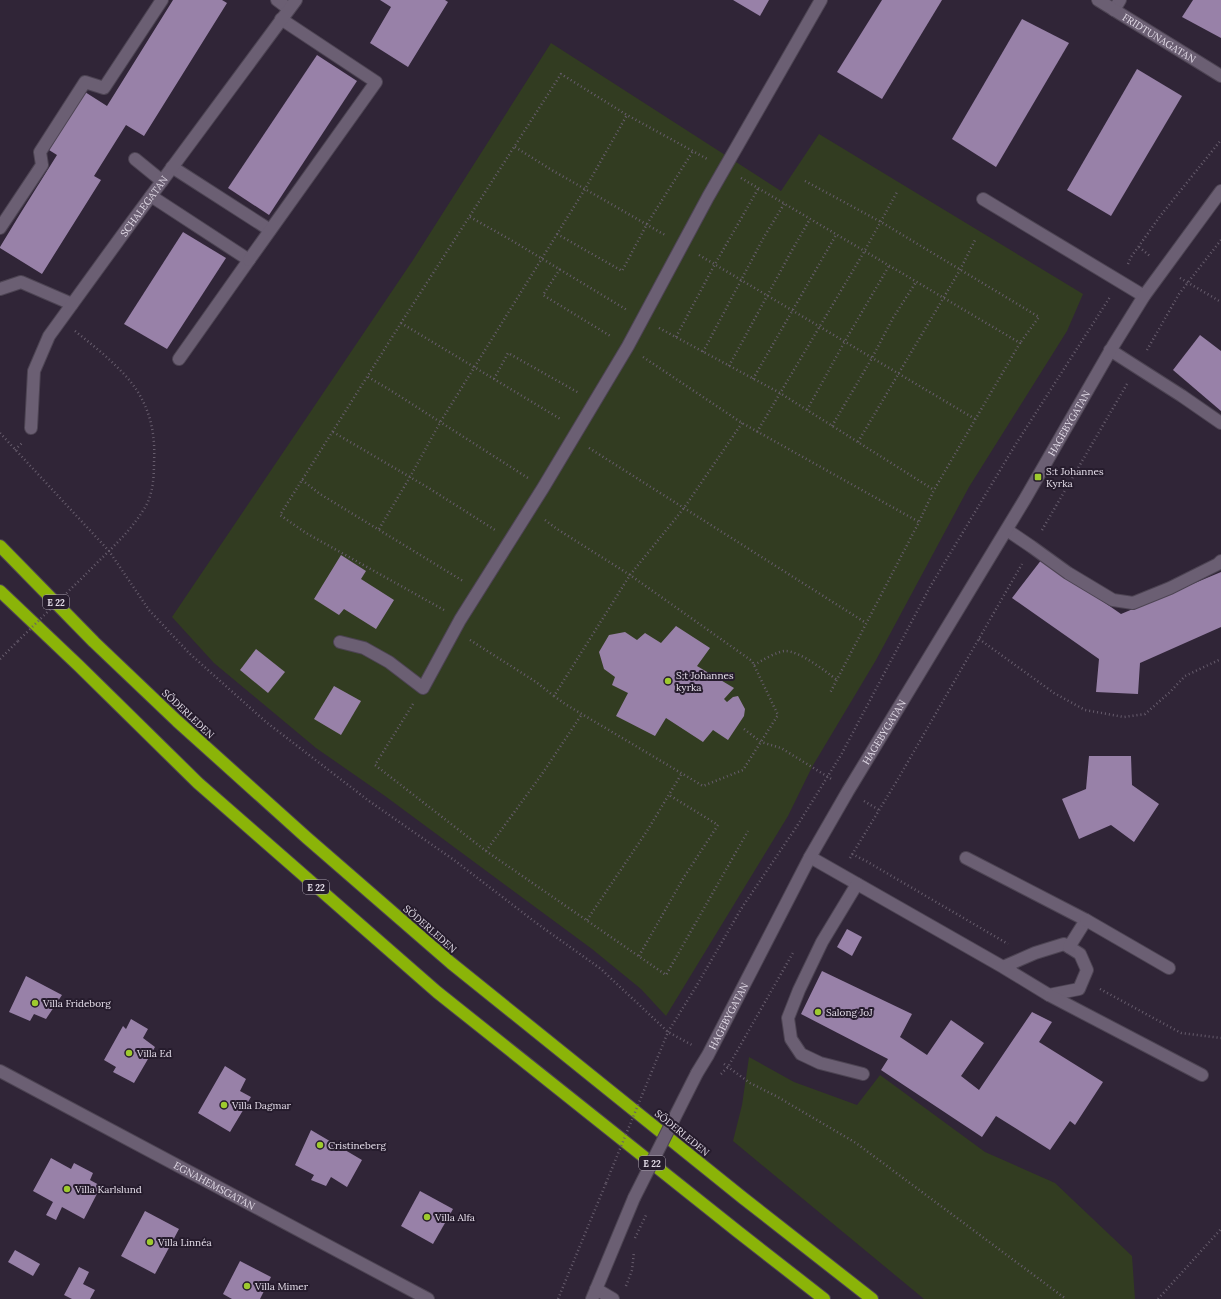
<svg xmlns="http://www.w3.org/2000/svg" width="1221" height="1299" font-family="Lora,serif">
  <style>
    .green { fill: #323c21 }
    .building { fill: #9881a8 }
    .lines { fill: none; stroke-linecap: round; stroke-linejoin: round }
    .lane-casing { stroke: #4d4453; stroke-width: 14 }
    .street-casing { stroke: #4d4453; stroke-width: 14 }
    .secondary-casing { stroke: #4d4453; stroke-width: 14 }
    .highway-casing { stroke: #4d4453; stroke-width: 14 }
    .path { stroke: #675d6d; stroke-width: 2.5; stroke-dasharray: 1 3; stroke-linecap: butt }
    .lane { stroke: #6b5f73; stroke-width: 12 }
    .street { stroke: #6b5f73; stroke-width: 12 }
    .secondary { stroke: #6b5f73; stroke-width: 12 }
    .highway { stroke: #8bb408; stroke-width: 12 }
    .secondary-bridge-casing { stroke: #4d4453; stroke-width: 14; stroke-linecap: butt }
    .path-bridge { stroke: #675d6d; stroke-width: 2.5; stroke-dasharray: 1 3; stroke-linecap: butt }
    .secondary-bridge { stroke: #6b5f73; stroke-width: 12 }
    .poi-dot { fill: #9eca2e; stroke: #261c2d; stroke-width: 1.5 }
    .labels { text-anchor: middle; dominant-baseline: central; stroke-width: 4; stroke-linejoin: round; paint-order: stroke }
    .shield { fill: #261c2d; stroke: #aaa2b0; stroke-width: 1 }
    .shield-label { font-size: 9px; font-weight: bold; fill: #e3dce8 }
    .street-label { font-size: 10px; fill: #e3dce8; stroke: #261c2d }
    .poi-label { font-size: 10px; fill: #e3dce8; stroke: #261c2d; text-anchor: start }
  </style>
  <rect width="100%" height="100%" fill="#302537"/>
  <!-- green -->
  <g class="green">
    <path d="M551,43L781,191L819,134L1083,294L1067,331L969,487L876,660L812,767L788,816L666,1016L641,989L592,949L385,796L316,748L214,663L172,617L413,260Z"/>
    <path d="M749,1057L794,1082L857,1105L880,1075L985,1152L1055,1183L1132,1256L1135,1299H924L733,1141L742,1105Z"/>
  </g>
  <!-- building -->
  <g class="building">
    <path d="M173,0H222L227,3L144,136L126,125L94,176L101,180L42,274L0,248V247L20,214L57,155L49,150L85,92L107,106Z"/>
    <path d="M380,0H445L448,2L408,67L370,43L391,7Z"/>
    <path d="M733,0H769L760,16Z"/>
    <path d="M882,0H942L882,99L837,72Z"/>
    <path d="M1193,0H1221V38L1182,17Z"/>
    <path d="M1022,19L1069,43L996,167L952,139Z"/>
    <path d="M317,55L357,81L269,215L228,188Z"/>
    <path d="M1137,69L1182,96L1111,216L1067,190Z"/>
    <path d="M183,232L226,258L167,349L124,324Z"/>
    <path d="M1200,335L1221,351V411L1173,370Z"/>
    <path d="M341,555L366,571L361,579L394,600L376,629L344,609L339,615L314,599Z"/>
    <path d="M1042,559L1121,614L1221,572V627L1140,663L1138,694L1096,692L1099,659L1012,598Z"/>
    <path d="M676,626L710,648L697,666L734,688L724,699L727,702L733,697L738,696L745,709L744,716L728,740L713,730L703,742L666,718L655,736L616,716L628,693L612,685L615,677L604,669L599,652L609,635L625,632L637,640L645,633L661,643Z"/>
    <path d="M256,649L285,672L268,693L240,670Z"/>
    <path d="M334,686L361,701L341,735L314,719Z"/>
    <path d="M1089,756H1131L1132,785L1159,804L1134,842L1111,825L1079,839L1062,799L1086,789Z"/>
    <path d="M847,929L862,937L852,956L837,947Z"/>
    <path d="M822,971L912,1014L900,1037L927,1055L951,1020L984,1043L961,1076L979,1090L1032,1012L1052,1022L1039,1042L1103,1082L1075,1125L1070,1121L1050,1150L996,1116L982,1137L881,1070L888,1059L801,1014Z"/>
    <path d="M26,976L62,995L46,1019L34,1014L30,1021L9,1012Z"/>
    <path d="M131,1019L148,1029L143,1038L155,1047L134,1083L113,1072L116,1067L104,1060L123,1026L126,1029Z"/>
    <path d="M225,1066L246,1079L240,1091L251,1097L230,1132L198,1113Z"/>
    <path d="M311,1130L362,1160L347,1187L331,1177L326,1186L311,1180L314,1175L295,1165Z"/>
    <path d="M51,1158L71,1169L74,1163L93,1173L90,1180L101,1186L84,1219L62,1207L56,1220L46,1215L53,1202L33,1191Z"/>
    <path d="M420,1191L453,1209L433,1244L401,1226Z"/>
    <path d="M145,1211L179,1229L155,1274L121,1256Z"/>
    <path d="M15,1250L40,1264L33,1276L8,1262Z"/>
    <path d="M240,1261L271,1277L260,1299H232L223,1294Z"/>
    <path d="M79,1267L89,1272L83,1284L95,1290L90,1299H72L64,1295Z"/>
  </g>
  <g class="lines">
    <!-- lane casing -->
    <g class="lane-casing">
      <g id="lane">
        <path d="M1114,10L1120,0"/>
        <path d="M135,159L162,181"/>
        <path d="M172,167L270,230"/>
        <path d="M151,196L249,260L179,359"/>
        <path d="M983,199L1144,296"/>
        <path d="M0,228L42,165L40,152L85,82L104,88L162,0"/>
        <path d="M249,260L376,82L281,19"/>
        <path d="M0,289L21,282L72,304"/>
        <path d="M1110,350L1182,396L1221,423"/>
        <path d="M1007,530L1032,547L1068,573L1113,600L1133,603L1170,588L1218,564L1221,561"/>
        <path d="M340,642L364,648L389,662L423,688L460,620L543,488L628,346L708,197L821,0"/>
        <path d="M810,857L1003,967L1049,995L1079,989L1087,970L1080,954L1064,944L1035,953L1003,967"/>
        <path d="M966,858L1086,920L1069,947"/>
        <path d="M857,884L822,942L799,990L788,1018L791,1039L801,1054L820,1063L863,1074"/>
        <path d="M1086,920L1169,968"/>
        <path d="M1049,995L1202,1075"/>
      </g>
    </g>
    <!-- street casing -->
    <g class="street-casing">
      <g id="street">
        <path d="M277,0L289,9"/>
        <path id="s1" d="M1098,0L1221,76"/>
        <path id="s2" d="M31,428L34,371L49,336L131,223L296,0"/>
        <path id="s3" d="M0,1071L428,1299"/>
        <path d="M596,1289L613,1299"/>
      </g>
    </g>
    <!-- secondary casing -->
    <g class="secondary-casing">
      <g id="secondary">
        <path id="s4" d="M697,1073L708,1055L810,857L848,791L1025,499L1113,346L1144,296L1221,191"/>
        <path d="M592,1299L634,1198"/>
      </g>
    </g>
    <!-- highway casing -->
    <g class="highway-casing">
      <g id="highway">
        <path d="M0,546L94,642L177,721L307,838L451,963L743,1198L872,1299"/>
        <path d="M0,591L79,666L198,783L437,992L737,1231L824,1299"/>
      </g>
    </g>
    <!-- path -->
    <g class="path">
      <path d="M515,147L550,169L665,235"/>
      <path d="M741,178L1020,343L934,490L919,522L830,693"/>
      <path d="M805,181L881,222L1039,317L1020,343"/>
      <path d="M470,217L511,240L627,310"/>
      <path d="M557,234L622,271L647,224L693,151"/>
      <path d="M1139,247L1150,256"/>
      <path d="M699,255L975,419"/>
      <path d="M1128,264L1131,257L1161,215L1221,140"/>
      <path d="M560,269L543,295L612,337"/>
      <path d="M1180,278L1221,302"/>
      <path d="M401,323L562,420"/>
      <path d="M659,328L780,393L934,490"/>
      <path d="M75,331C91,344 107,356 121,371C147,397 156,427 154,462C154,478 153,495 144,509C129,534 106,553 86,574"/>
      <path d="M676,337L715,264L758,189"/>
      <path d="M1147,350L1179,294L1221,240"/>
      <path d="M703,352L764,237L784,204"/>
      <path d="M643,357L742,423L919,522"/>
      <path d="M729,366L791,252L810,219"/>
      <path d="M368,377L390,390L528,478"/>
      <path d="M494,379L508,353L579,393"/>
      <path d="M753,379L836,235"/>
      <path d="M807,410L845,341L889,266"/>
      <path d="M832,426L872,358L893,318L916,282"/>
      <path d="M333,432L427,487L495,530"/>
      <path d="M757,432L864,252L897,192"/>
      <path d="M0,433L109,551L149,610L189,653L266,722L369,801L454,860L539,925L601,969L668,1032L692,1045"/>
      <path d="M858,442L960,270L975,240"/>
      <path d="M589,448L866,623"/>
      <path d="M15,450L22,443"/>
      <path d="M302,480L320,494L463,581"/>
      <path d="M545,520L557,529L630,575L752,661L778,715L743,770L703,786L565,704L554,696"/>
      <path d="M379,529L410,477L441,421L585,189L627,115"/>
      <path d="M1042,530L1127,384"/>
      <path d="M444,610L306,533L280,515L401,323L561,74L627,115L709,160"/>
      <path d="M979,639L1054,693L1085,710L1124,717L1145,714L1170,692L1185,676L1221,659"/>
      <path d="M470,640L536,682L554,696L630,575L684,508L742,423"/>
      <path d="M0,659L18,641"/>
      <path d="M754,665C761,661 778,651 785,651C800,651 825,671 837,680"/>
      <path d="M413,704L375,765L486,851L666,975L748,831"/>
      <path d="M744,729L761,742L781,748L833,780"/>
      <path d="M864,801L879,810"/>
      <path d="M486,851L542,774L582,714"/>
      <path d="M852,854L866,861L1008,944"/>
      <path d="M850,858L898,779L1022,564"/>
      <path d="M587,920L647,831L682,773"/>
      <path d="M639,956L684,877L718,825L669,795"/>
      <path d="M1100,989L1181,1033L1221,1038"/>
      <path d="M668,1032L697,985L741,909L797,826L841,755L930,587L1014,447L1110,297"/>
      <path d="M724,1064L750,1083L776,1096L856,1143L1066,1299"/>
      <path d="M721,1074L728,1067L794,951"/>
      <path d="M626,1286L632,1270L634,1252"/>
      <path d="M558,1299L606,1183"/>
      <path d="M1158,1299L1221,1229"/>
    </g>
    <!-- lane -->
    <use href="#lane" class="lane"/>
    <!-- street -->
    <use href="#street" class="street"/>
    <!-- secondary -->
    <use href="#secondary" class="secondary"/>
    <!-- highway -->
    <use href="#highway" class="highway"/>
    <!-- secondary-bridge casing -->
    <g class="secondary-bridge-casing">
      <path id="secondary-bridge" d="M634,1198L697,1073"/>
    </g>
    <!-- path-bridge -->
    <g class="path-bridge">
      <path d="M18,641L86,574"/>
      <path d="M606,1183L668,1032"/>
      <path d="M635,1238L647,1213"/>
    </g>
    <!-- secondary-bridge -->
    <use href="#secondary-bridge" class="secondary-bridge"/>
  </g>
  <!-- markers -->
  <g class="poi-dot">
    <rect x="1034" y="473" width="8" height="8" rx="2"/>
    <circle cx="668" cy="681" r="4"/>
    <circle cx="35" cy="1003" r="4"/>
    <circle cx="818" cy="1012" r="4"/>
    <circle cx="129" cy="1053" r="4"/>
    <circle cx="224" cy="1105" r="4"/>
    <circle cx="320" cy="1145" r="4"/>
    <circle cx="67" cy="1189" r="4"/>
    <circle cx="427" cy="1217" r="4"/>
    <circle cx="150" cy="1242" r="4"/>
    <circle cx="247" cy="1286" r="4"/>
  </g>
  <g class="labels">
    <!-- shield labels -->
    <g class="shield">
      <rect x="43" y="595" width="26" height="14" rx="3"/>
      <rect x="303" y="880" width="26" height="14" rx="3"/>
      <rect x="639" y="1156" width="26" height="14" rx="3"/>
    </g>
    <g class="shield-label">
      <text x="56" y="602">E 22</text>
      <text x="316" y="887">E 22</text>
      <text x="652" y="1163">E 22</text>
    </g>
    <!-- street labels -->
    <g class="street-label">
      <text stroke="none"><textPath href="#s1" startOffset="72">FRIDTUNAGATAN</textPath></text>
      <text stroke="none"><textPath href="#s2" startOffset="256">SCHALEGATAN</textPath></text>
      <text stroke="none"><textPath href="#s4" startOffset="749">HAGEBYGATAN</textPath></text>
      <text transform="translate(188 714) rotate(43)">SÖDERLEDEN</text>
      <text stroke="none"><textPath href="#s4" startOffset="389">HAGEBYGATAN</textPath></text>
      <text transform="translate(430 929) rotate(41)">SÖDERLEDEN</text>
      <text stroke="none"><textPath href="#s4" startOffset="65">HAGEBYGATAN</textPath></text>
      <text transform="translate(682 1133) rotate(39)">SÖDERLEDEN</text>
      <text stroke="none"><textPath href="#s3" startOffset="243">EGNAHEMSGATAN</textPath></text>
    </g>
    <!-- poi labels -->
    <g class="poi-label">
      <text x="1046" y="471">S:t Johannes<tspan x="1046" dy="12">Kyrka</tspan></text>
      <text x="676" y="675">S:t Johannes<tspan x="676" dy="12">kyrka</tspan></text>
      <text x="43" y="1003">Villa Frideborg</text>
      <text x="826" y="1012">Salong JoJ</text>
      <text x="137" y="1053">Villa Ed</text>
      <text x="232" y="1105">Villa Dagmar</text>
      <text x="328" y="1145">Cristineberg</text>
      <text x="75" y="1189">Villa Karlslund</text>
      <text x="435" y="1217">Villa Alfa</text>
      <text x="158" y="1242">Villa Linnéa</text>
      <text x="255" y="1286">Villa Mimer</text>
    </g>
  </g>
</svg>
